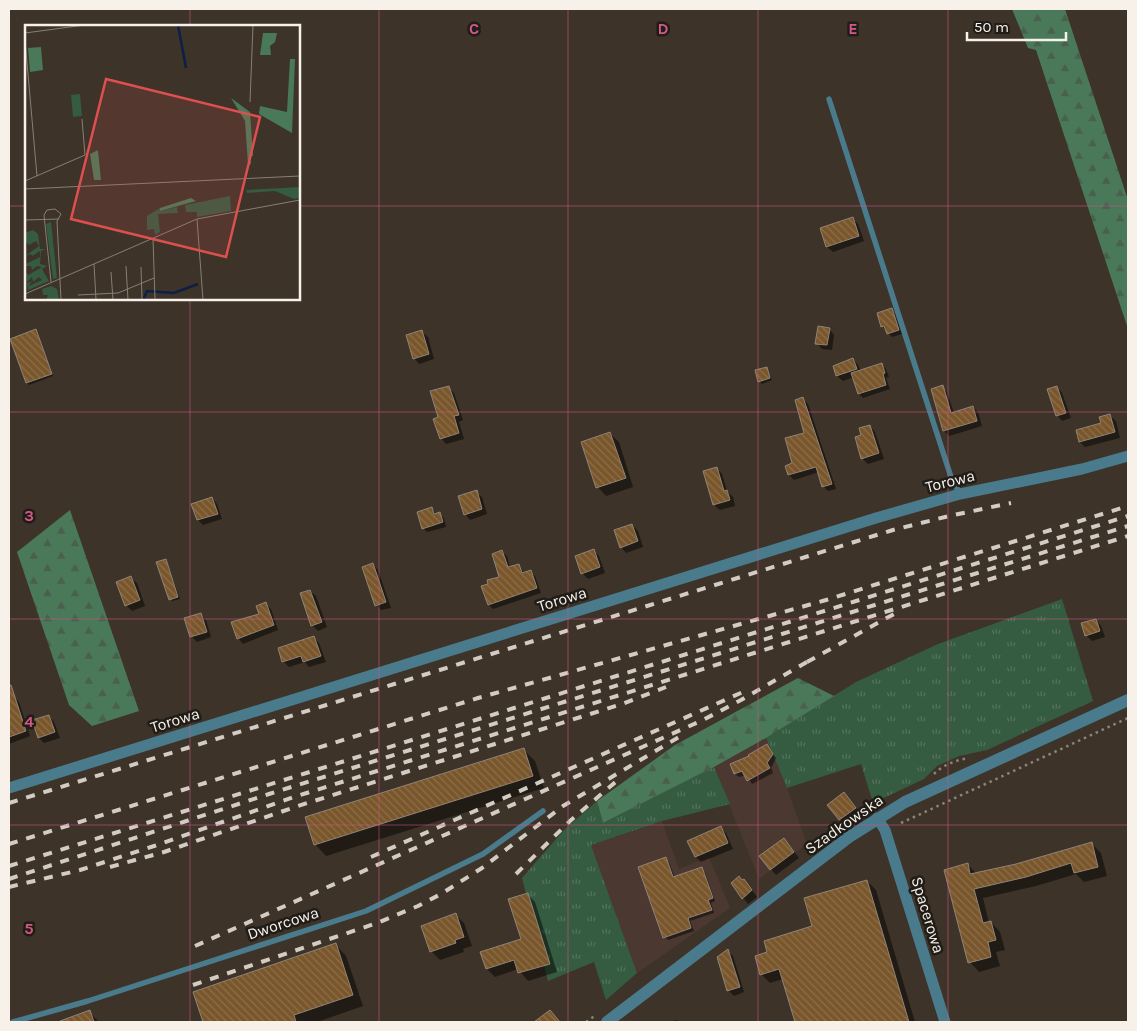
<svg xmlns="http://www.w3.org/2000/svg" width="1137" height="1031" font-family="Karla,sans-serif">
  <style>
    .commercial { fill: #4b3831 }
    .grass { fill: url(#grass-tufts) }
    .forest { fill: url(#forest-firs) }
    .shadow { fill: #0007 }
    .building { fill: url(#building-back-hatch); stroke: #908478 }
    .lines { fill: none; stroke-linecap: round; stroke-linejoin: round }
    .path { stroke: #8c847b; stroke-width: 2.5; stroke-dasharray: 2.5 4; stroke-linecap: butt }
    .service { stroke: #497b8d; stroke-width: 5.5 }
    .minor { stroke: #497b8d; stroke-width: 11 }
    .tertiary { stroke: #497b8d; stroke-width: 12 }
    .rail { stroke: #d3ccc4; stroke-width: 4; stroke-dasharray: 9 9; stroke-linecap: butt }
    .grid { fill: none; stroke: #d25986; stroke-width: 1; stroke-opacity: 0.55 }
    .labels { text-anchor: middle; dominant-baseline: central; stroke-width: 5; stroke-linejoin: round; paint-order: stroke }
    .street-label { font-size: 16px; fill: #f7f1ea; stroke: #201c17 }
    .inset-river { fill: none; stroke: #0c2045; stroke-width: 2.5 }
    .inset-road { fill: none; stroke: #877f76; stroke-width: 1 }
    .view { fill: #dd504f; fill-opacity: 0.15; stroke: #dd504f; stroke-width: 2.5 }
    .inset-edge { fill: none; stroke: #f7f1ea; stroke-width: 2.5 }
    .grid-label { font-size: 16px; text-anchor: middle; font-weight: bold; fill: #d25986; stroke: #201c17; stroke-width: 5; stroke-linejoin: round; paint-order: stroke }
  </style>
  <defs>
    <pattern id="grass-tufts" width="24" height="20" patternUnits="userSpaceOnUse" patternTransform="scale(1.25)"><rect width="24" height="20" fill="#355b41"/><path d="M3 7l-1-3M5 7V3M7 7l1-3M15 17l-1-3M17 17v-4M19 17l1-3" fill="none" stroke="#53735d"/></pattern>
    <pattern id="forest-firs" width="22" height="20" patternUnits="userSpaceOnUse" patternTransform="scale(1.25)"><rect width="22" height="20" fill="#497958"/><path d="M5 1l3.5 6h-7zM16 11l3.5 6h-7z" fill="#4a604f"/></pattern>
    <pattern id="building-back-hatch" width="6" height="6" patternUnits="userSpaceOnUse" patternTransform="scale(1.25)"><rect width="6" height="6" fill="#79562b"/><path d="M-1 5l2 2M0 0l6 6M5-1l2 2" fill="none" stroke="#8d6f4a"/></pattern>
  </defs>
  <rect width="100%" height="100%" fill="#3d3328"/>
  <!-- commercial -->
  <g class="commercial">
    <path d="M766,738L787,788L807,844L759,879L714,767Z"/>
    <path d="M662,821L679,869L709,857L730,908L637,973L591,845Z"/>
  </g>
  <!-- grass -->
  <g class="grass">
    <path d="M1062,599L1093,701L987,750L959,756L937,766L924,779L873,803L861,764L787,788L766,738L856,682L938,644Z"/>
    <path d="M714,767L730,804L662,821L591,845L637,973L606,1000L594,962L548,981L522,878L564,830L597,801L603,823Z"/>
  </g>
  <!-- forest -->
  <g class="forest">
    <path d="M987,9H1065L1128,200V329L1036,50L1028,48L1012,9Z"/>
    <path d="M70,510L139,711L92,726L69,705L17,552Z"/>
    <path d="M798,678L834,696L766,738L714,767L603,823L597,801L675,745Z"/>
  </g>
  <!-- shadow -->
  <g class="shadow">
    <path d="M853,219L858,224L864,241L833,252L827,247Z"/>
    <path d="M891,309L895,314L902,334L892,337L882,326Z"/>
    <path d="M829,329L834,335L832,350L822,349L817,343Z"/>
    <path d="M36,331L38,333L53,376L29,385L27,383Z"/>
    <path d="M422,332L428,337L434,359L419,364L414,358Z"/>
    <path d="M853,359L858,365L861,371L882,364L886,369L889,377L886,378L890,389L863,398L859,394L854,377L843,381L837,376L834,367Z"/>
    <path d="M766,368L772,380L762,384L759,381Z"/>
    <path d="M448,387L454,393L463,420L459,422L464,439L446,444L441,438L440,418Z"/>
    <path d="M942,387L947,392L954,413L973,407L978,412L982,426L949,436L944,431L932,390Z"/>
    <path d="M1057,387L1062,393L1071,418L1062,421L1057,415Z"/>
    <path d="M803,399L808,404L836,489L828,491L823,486L819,472L794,480L789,475L787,467L794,464L806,434Z"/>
    <path d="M1110,416L1116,421L1120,438L1085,447L1080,442L1077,431L1102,424Z"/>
    <path d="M870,426L875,432L884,459L868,464L862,458Z"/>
    <path d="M610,434L619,442L633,487L606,496L598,487Z"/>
    <path d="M717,468L722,474L727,491L733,497L735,506L720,510L714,505L705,472Z"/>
    <path d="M476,492L482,497L487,514L470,520L465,514Z"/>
    <path d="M212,498L217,504L222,519L203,525L198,520Z"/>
    <path d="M432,509L437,514L439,513L444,518L446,527L427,532L423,528Z"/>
    <path d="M632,525L638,531L643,547L626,553L621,547Z"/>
    <path d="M594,551L599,556L605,573L588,579L582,573Z"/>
    <path d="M502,552L507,556L510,568L518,565L524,573L530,571L535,576L541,593L493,609L489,605L501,578Z"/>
    <path d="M373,564L378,570L391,608L381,610L376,605Z"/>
    <path d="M131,578L137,583L145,606L132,611L126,605Z"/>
    <path d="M172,579L174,582L180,599L172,601L170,599Z"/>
    <path d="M310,591L316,596L327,627L318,631L312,625Z"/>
    <path d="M266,604L271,609L278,630L243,644L238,638L260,614Z"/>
    <path d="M201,615L206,620L211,637L197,642L191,636Z"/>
    <path d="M1096,620L1101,626L1105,637L1092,641L1086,635Z"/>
    <path d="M314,638L319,643L326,662L309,667L305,662L289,667L283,661Z"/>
    <path d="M14,697L19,702L30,736L9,744V698Z"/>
    <path d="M49,716L54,722L60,738L44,743L39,738Z"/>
    <path d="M767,746L776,758L771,768L773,773L752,784L746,775L739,777L735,774L732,765L751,757Z"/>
    <path d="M524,750L535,761L544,788L326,856L315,844Z"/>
    <path d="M844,794L861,814L845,825L829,805Z"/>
    <path d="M721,828L726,833L733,849L701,862L696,857L689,841Z"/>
    <path d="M1092,844L1101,853L1107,876L1084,882L1076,874L1036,886L983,898L989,923L991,922L1000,932L1005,950L996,952L1000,966L979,972L970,962L967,864L977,874L1017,865Z"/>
    <path d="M789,845L799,858L776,875L761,857Z"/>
    <path d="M666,859L669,862L675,878L701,868L705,872L715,901L711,903L714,913L690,921L694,931L668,940L665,937Z"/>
    <path d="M744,880L757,897L748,904L743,898Z"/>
    <path d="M867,881L876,890L915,1022H797L783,979L770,983L761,974L768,953L814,927Z"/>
    <path d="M527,894L535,902L557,972L528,981L518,969L495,977L487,969L522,940Z"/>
    <path d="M455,915L464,923L472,946L463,949L464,952L440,960L431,951Z"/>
    <path d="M335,944L346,956L363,1006L317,1022H204L194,993Z"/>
    <path d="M727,950L733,956L744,992L734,996L728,990Z"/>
    <path d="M89,1012L99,1022H59Z"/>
    <path d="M677,1020L679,1022H669Z"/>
  </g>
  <!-- building -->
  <g class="building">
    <path d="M853,217L859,236L826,247L820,228Z"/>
    <path d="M892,308L899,330L887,334L884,326L881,327L877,313Z"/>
    <path d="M818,326L830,328L827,345L815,344Z"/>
    <path d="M36,329L52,374L26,383L10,339Z"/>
    <path d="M422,330L429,354L413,359L406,335Z"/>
    <path d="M853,358L857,369L836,376L833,366Z"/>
    <path d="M882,363L885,373L883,374L886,385L858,394L851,373Z"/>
    <path d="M767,367L770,378L758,382L755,370Z"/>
    <path d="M943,385L951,413L973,406L977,421L943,431L931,389Z"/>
    <path d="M449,386L459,415L454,416L459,433L440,439L433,419L438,417L430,391Z"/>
    <path d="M1057,386L1066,413L1056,416L1047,389Z"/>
    <path d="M803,397L832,484L822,487L816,467L788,475L785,466L792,463L785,438L804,433L795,400Z"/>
    <path d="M1110,414L1115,432L1079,442L1076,430L1101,423L1099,417Z"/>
    <path d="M870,425L879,453L861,459L855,437L861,435L859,428Z"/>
    <path d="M610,432L626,478L596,488L581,442Z"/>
    <path d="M717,467L724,491L727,490L730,500L713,505L703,471Z"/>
    <path d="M477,490L482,509L464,515L458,496Z"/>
    <path d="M212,497L218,514L197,520L191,504Z"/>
    <path d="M432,507L434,514L440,512L443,522L422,529L417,512Z"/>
    <path d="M632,524L638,541L620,548L614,530Z"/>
    <path d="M594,549L600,567L581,574L575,556Z"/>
    <path d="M502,550L508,567L519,564L522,573L531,570L537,588L488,605L481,586L488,584L487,580L499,577L492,554Z"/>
    <path d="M166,559L178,597L169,600L156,562Z"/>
    <path d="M373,563L386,602L375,606L362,567Z"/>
    <path d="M131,576L140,600L125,606L116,582Z"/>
    <path d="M310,590L322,622L311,626L300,593Z"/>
    <path d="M266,602L274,625L237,639L231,622L259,614L256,606Z"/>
    <path d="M201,613L207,632L190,637L184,618Z"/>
    <path d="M1096,619L1100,631L1085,636L1081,623Z"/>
    <path d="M314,636L321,656L303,662L301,656L282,662L278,648Z"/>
    <path d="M9,685H11L26,731L9,737Z"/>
    <path d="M49,715L55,732L38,738L32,720Z"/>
    <path d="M767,744L773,754L767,763L770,768L747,781L742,771L734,774L730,764L749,756L748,755Z"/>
    <path d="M524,748L533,776L314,845L305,817Z"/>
    <path d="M844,792L856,808L839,820L827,805Z"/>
    <path d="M721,826L728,843L695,857L687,841Z"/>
    <path d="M784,838L794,852L770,870L759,856Z"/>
    <path d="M1092,842L1098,867L1074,873L1071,863L1026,877L974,889L983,923L991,921L996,940L988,942L991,957L968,963L944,870L968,863L970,874L1016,864Z"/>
    <path d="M666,857L673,877L702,867L713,898L708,900L712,910L688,918L691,928L663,938L638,867Z"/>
    <path d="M739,876L742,880L744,879L752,890L742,899L731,883Z"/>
    <path d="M867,880L909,1022H795L779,969L760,975L755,956L767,952L764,941L812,926L804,898Z"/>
    <path d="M528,893L550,964L518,973L514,960L486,969L480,952L521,939L508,899Z"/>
    <path d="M456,913L464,937L455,940L456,943L430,952L421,926Z"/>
    <path d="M336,943L353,995L294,1015L296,1022H203L193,992Z"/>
    <path d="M728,949L740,987L727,991L717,957Z"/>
    <path d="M90,1010L94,1022H60V1021Z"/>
    <path d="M550,1010L560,1022H534Z"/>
  </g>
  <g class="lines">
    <!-- path -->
    <g class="path">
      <path d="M934,774C943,765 956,760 969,758"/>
      <path d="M901,823L1128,718"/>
      <path d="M586,1022L596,1015"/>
    </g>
    <!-- service -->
    <g class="service">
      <path d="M829,99L951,477L960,494"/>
      <path d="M13,1022L88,1001L366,911L483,854L543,811"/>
    </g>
    <!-- minor -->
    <g class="minor">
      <path d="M9,788L876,518L960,494L1082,469L1128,456"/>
      <path d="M877,818L885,830L945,1022"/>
    </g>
    <!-- tertiary -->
    <path class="tertiary" d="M607,1022L849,837L905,802L1128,700"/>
    <!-- rail -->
    <g class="rail">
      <path d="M807,662L894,614"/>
      <path d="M9,803L893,530L949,516L1011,503"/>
      <path d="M9,844L478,698L826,600L1128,506"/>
      <path d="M371,857L743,692"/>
      <path d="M9,866L1128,516"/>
      <path d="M110,867L164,852L298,806L622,704L666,687"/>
      <path d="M516,874L570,821L619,779"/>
      <path d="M9,879L269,794L1128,526"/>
      <path d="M9,887L80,870L154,846L294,797L1128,536"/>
      <path d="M195,946L703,720L741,700L812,659"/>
      <path d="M193,985L377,923L418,906L441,894L482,868L563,806L679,737"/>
    </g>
  </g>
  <!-- grid -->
  <path class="grid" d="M190,9V26M379,9V1022M568,9V1022M758,9V1022M948,9V1022M9,206H26M299,206H1128M190,299V1022M9,412H1128M9,619H1128M9,825H1128"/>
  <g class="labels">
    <!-- street labels -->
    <g class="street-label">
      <text transform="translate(950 481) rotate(-14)">Torowa</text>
      <text transform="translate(562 599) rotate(-17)">Torowa</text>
      <text transform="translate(175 720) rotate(-17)">Torowa</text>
      <text transform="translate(844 824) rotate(-35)">Szadkowska</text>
      <text transform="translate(928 915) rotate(73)">Spacerowa</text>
      <text transform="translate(283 923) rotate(-18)">Dworcowa</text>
    </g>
  </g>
  <!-- overview -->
  <g transform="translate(25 25)">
    <rect width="275" height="275" fill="#3d3328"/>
    <path d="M55,69L57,91L48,92L46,70ZM275,162V173L269,174L250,166L222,168L221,165ZM205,171L206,186L172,192V187H161L160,180ZM152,182L153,188L133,189L135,207L130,210L129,204L122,205V191L135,183V186ZM26,197L32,253L28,254L21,199ZM8,205L13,209L15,224H21L16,226L15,239L22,241L17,244L24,256L3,265L2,258L7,256L4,261L17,255L14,252L8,257L7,252L2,257L1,247L3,250L17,242L12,241L7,245L6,241H1L0,245V235L1,239L15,232V226L7,231L6,229L0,231L14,221L11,216L4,220L0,216V208ZM26,261L32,264L34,275H21L23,270H18L17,264Z" fill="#355b41"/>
    <path d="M238,8H252L250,17L245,21L246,30H235ZM16,22L18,45L5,47L3,23ZM265,34H270L267,108L234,89L235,81L262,87ZM206,73L225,87L228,131H225L226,139L223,140L220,96ZM73,125L76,155H69L65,129ZM166,173L171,176L135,186V183Z" fill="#497958"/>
    <path class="inset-river" d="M153,0L161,43M118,275L122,266L149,268L173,259"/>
    <path class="inset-road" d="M0,8L60,0M0,15L12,151M225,77L228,0M0,156L60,130L57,94M0,164L275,151M172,194L178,275M0,195L34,194M128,213L130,275M69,239L71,275M101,241L103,275M116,242L117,274M86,247L88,275M26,257L19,190L22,185L30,184L36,189L32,196L36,275M0,269L172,194L275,175M53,270L93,268L129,253"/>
    <path class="view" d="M81,54L235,92L201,232L46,194Z"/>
    <rect width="275" height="275" class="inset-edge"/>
  </g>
  <g class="grid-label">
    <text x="474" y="34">C</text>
    <text x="663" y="34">D</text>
    <text x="853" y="34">E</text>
    <text x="29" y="521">3</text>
    <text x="29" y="727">4</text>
    <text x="29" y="934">5</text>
  </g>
  <!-- border -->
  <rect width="1137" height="1031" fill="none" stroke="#f7f1ea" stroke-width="20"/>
  <!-- scale -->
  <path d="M967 32v8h99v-8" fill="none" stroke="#f7f1ea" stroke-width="2.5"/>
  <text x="974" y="32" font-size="15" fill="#f7f1ea" stroke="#201c17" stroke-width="4" paint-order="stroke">50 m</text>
</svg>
